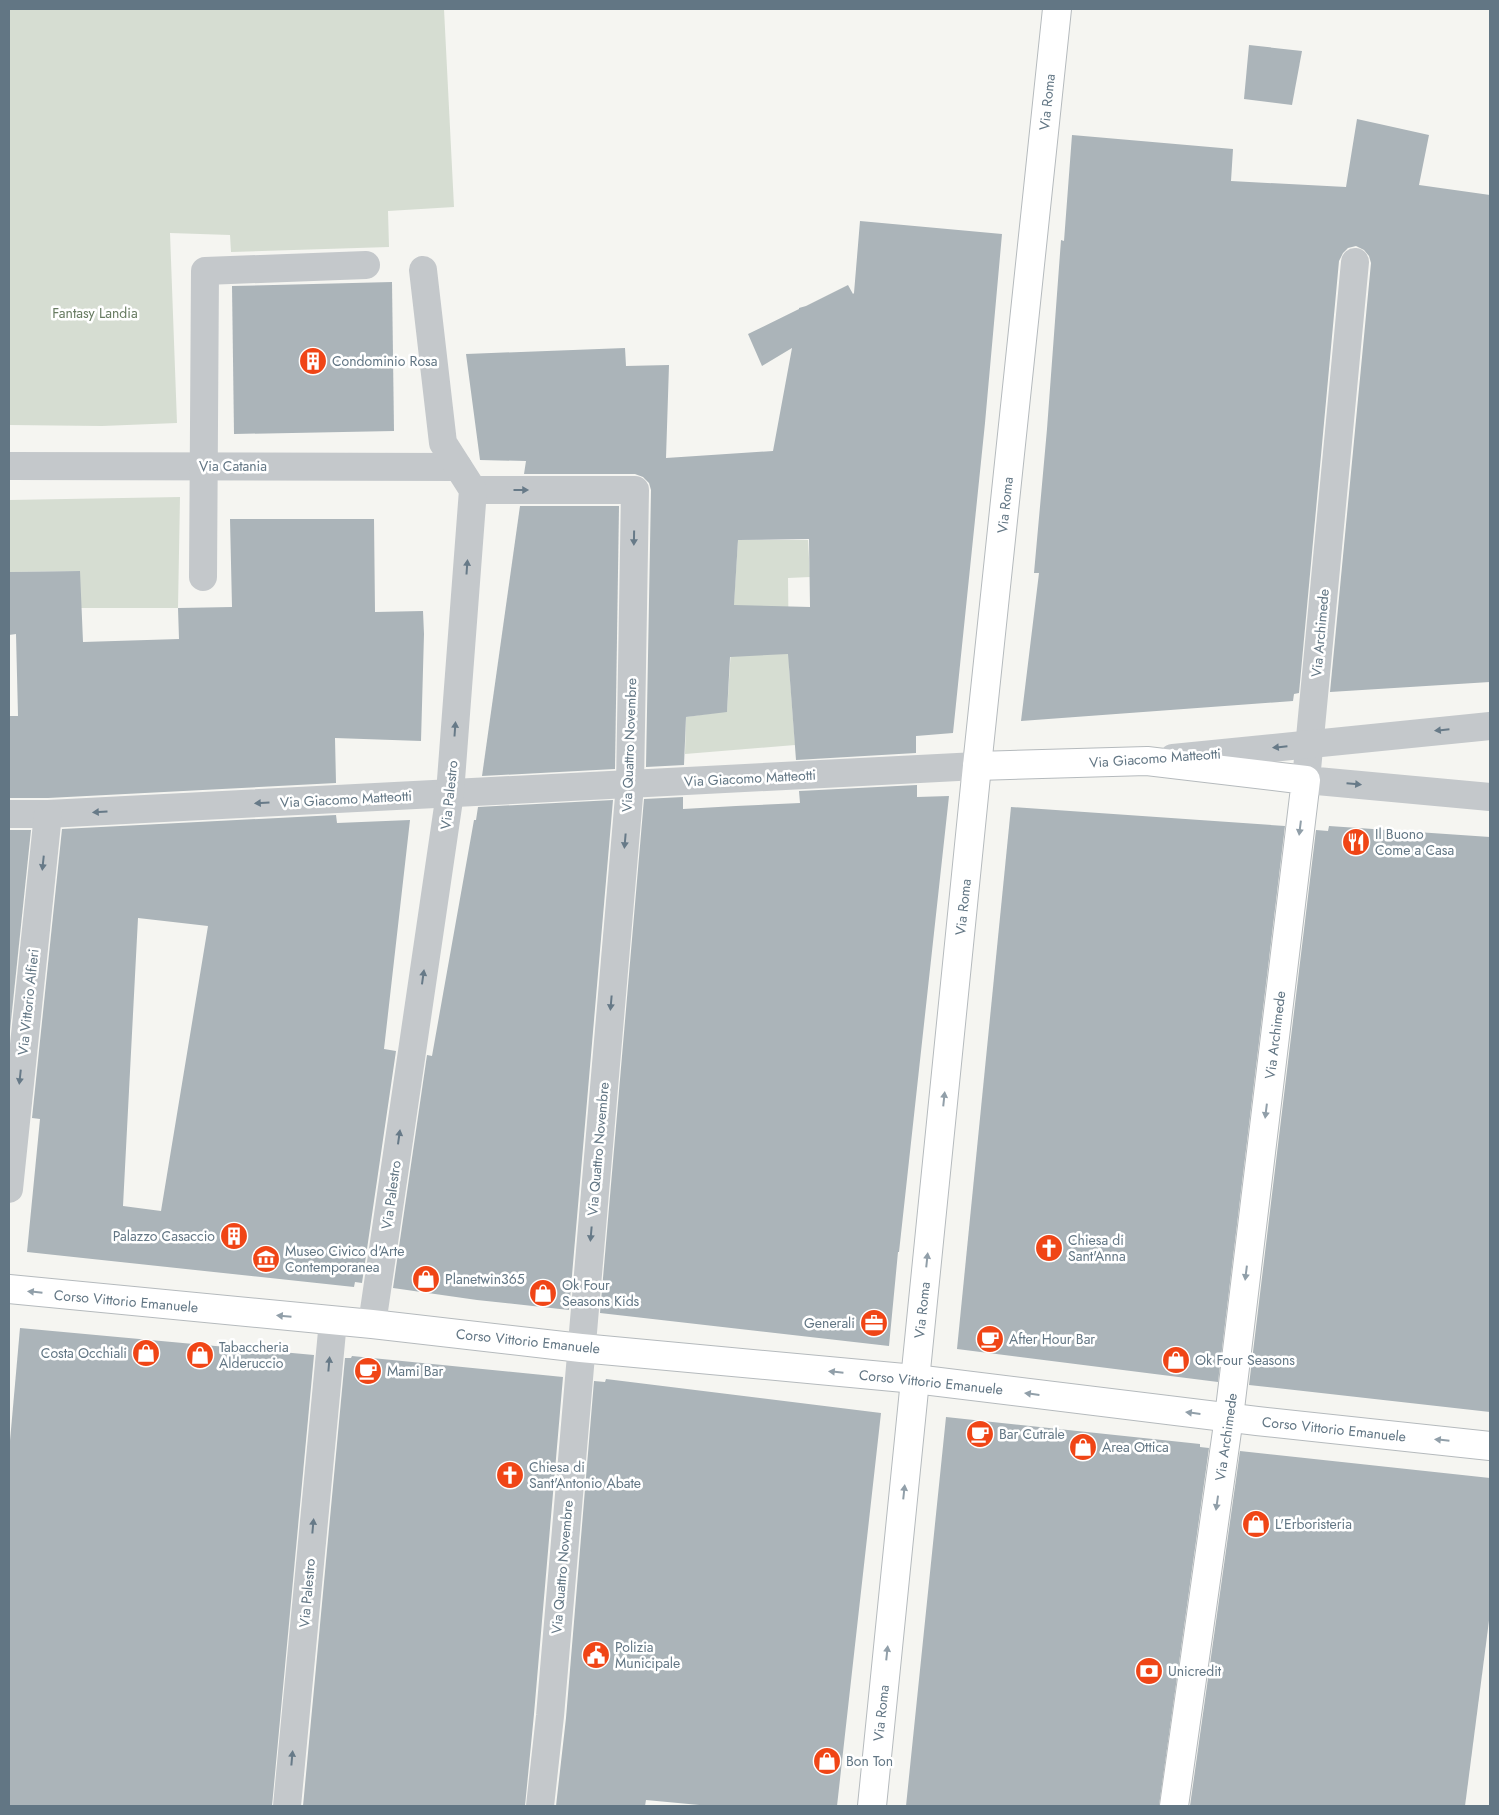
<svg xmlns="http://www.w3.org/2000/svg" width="1499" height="1815" font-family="Jost,sans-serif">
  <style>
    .green { fill: #d6ddd2 }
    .building { fill: #abb4b9; fill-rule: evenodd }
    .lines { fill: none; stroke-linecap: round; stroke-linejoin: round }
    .major-casing { stroke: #b5babd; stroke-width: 30 }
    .minor { stroke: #c4c8cb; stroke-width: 28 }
    .major { stroke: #fff; stroke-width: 28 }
    .oneway { fill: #677a88 }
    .oneway2 { fill: #919fa9 }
    .labels { text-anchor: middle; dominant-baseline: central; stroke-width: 5; stroke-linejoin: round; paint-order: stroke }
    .street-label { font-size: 14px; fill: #627684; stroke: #fff }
    .park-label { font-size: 14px; fill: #677b61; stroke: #fff }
    .poi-label { font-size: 14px; fill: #627684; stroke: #fff; text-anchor: start }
  </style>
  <rect width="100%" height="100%" fill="#f5f5f1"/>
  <!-- green -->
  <g class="green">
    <path d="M9,9H444L454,207L388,211L389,247L231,252L230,235L170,233L177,423L102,426L9,425Z"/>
    <path d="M180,497L178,608H81L79,571L9,572V500Z"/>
    <path d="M738,540H808L810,577L788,578L789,666L795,745L685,754L686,717L727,711Z"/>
  </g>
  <!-- building -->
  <g class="building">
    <path d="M1249,45L1302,51L1292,105L1244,99Z"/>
    <path d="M1357,119L1429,135L1419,185L1490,195V682L1330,692L1371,263L1369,256L1364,250L1356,246L1348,248L1343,253L1339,261L1299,693L1294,694L1293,701L1021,721L1039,573H1034L1047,429L1061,240L1064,241L1072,135L1233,149L1231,181L1346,187Z"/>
    <path d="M860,221L1002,234L985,423L953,733L916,736V753L796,760L788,654L730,657L727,712L686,717L684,765L646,767L651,490L649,483L643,477L635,474H524L526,461L480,460L466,354L625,348L626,366L669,365L666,458L773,451L792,348L762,366L748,334L799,309V308L806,306L848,285L853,294L854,293ZM809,539L810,607L734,605L738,540Z"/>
    <path d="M392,282L394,431L234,434L232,286Z"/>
    <path d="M520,506H619L615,769L482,776Z"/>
    <path d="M230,519H374L375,612L423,611L424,634L421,741L335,738L336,783L48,798H9V716H18L16,634L9,635V572L80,571L83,642L179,639L178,608L232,607Z"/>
    <path d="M917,785V797L949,796L899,1252H898L889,1346L600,1313L644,799L683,797V809L736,806L800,803L799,791Z"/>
    <path d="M613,800L569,1310L477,1300L393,1288L427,1055L432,1056L474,820H476L478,807Z"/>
    <path d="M1011,807L1285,826L1218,1382L957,1349Z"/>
    <path d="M336,815L337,823L410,820L384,1049L396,1051L362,1283L355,1282L354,1287L27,1252L40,1119L32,1118L62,829ZM138,918L208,926L161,1211L123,1206Z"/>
    <path d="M1329,826L1490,837V1412L1249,1385L1316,830L1328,831Z"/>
    <path d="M9,830H31L9,1040Z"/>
    <path d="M20,1328L314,1355L272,1806H9V1452Z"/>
    <path d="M352,1356L563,1377L534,1714L525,1806H303L345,1358H351Z"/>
    <path d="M606,1379L881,1413L837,1806H710L646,1800L645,1806H556L566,1718L594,1381L605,1382Z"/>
    <path d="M946,1417L1200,1444V1447L1209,1448L1159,1806H906Z"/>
    <path d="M1240,1451L1490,1478V1613L1465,1806H1190Z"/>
  </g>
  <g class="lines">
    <!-- major casing -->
    <g class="major-casing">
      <g id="major">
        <path d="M977,766L1147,761L1306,780L1229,1417L1174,1806"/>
        <path d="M9,1289L372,1324L581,1348L915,1379L1257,1421L1490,1446"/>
        <path d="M872,1806L977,766L1057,9"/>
      </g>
    </g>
    <!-- minor -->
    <g class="minor">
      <path d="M1355,262L1306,780L1490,797"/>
      <path d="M9,466L458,467"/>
      <path d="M473,490H635L630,785L550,1716L540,1806"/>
      <path d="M203,577L205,271L366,265"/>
      <path d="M1173,758L1490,726"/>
      <path d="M9,814H48L977,766"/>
      <path d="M9,1189L48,814"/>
      <path d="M372,1324L450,793L473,490L443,443L423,270"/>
      <path d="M287,1806L333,1321"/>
    </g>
    <!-- major -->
    <use href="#major" class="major"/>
  </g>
  <!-- one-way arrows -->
  <defs><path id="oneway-solid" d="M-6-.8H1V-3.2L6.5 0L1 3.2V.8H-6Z" transform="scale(1.25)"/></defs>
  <g class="oneway">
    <use href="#oneway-solid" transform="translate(521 490)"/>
    <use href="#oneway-solid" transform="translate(634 538) rotate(91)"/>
    <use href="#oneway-solid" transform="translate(467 567) rotate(-86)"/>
    <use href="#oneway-solid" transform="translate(455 729) rotate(-86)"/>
    <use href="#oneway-solid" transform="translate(1442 730) rotate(174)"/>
    <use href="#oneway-solid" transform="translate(1280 747) rotate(174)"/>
    <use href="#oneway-solid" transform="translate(1354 784) rotate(5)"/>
    <use href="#oneway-solid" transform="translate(262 803) rotate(177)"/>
    <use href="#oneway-solid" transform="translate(100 812) rotate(177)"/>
    <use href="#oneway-solid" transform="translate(625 841) rotate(95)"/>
    <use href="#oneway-solid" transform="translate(43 863) rotate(96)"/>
    <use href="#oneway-solid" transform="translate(423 977) rotate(-82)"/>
    <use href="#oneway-solid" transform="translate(611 1003) rotate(95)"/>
    <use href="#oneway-solid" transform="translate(20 1077) rotate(96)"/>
    <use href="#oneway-solid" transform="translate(399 1137) rotate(-82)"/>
    <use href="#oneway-solid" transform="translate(591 1234) rotate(95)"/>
    <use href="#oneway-solid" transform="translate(329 1364) rotate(-85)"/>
    <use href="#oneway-solid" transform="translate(313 1526) rotate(-85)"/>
    <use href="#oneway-solid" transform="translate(292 1758) rotate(-85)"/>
  </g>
  <g class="oneway2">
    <use href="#oneway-solid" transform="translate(1300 828) rotate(97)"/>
    <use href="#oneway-solid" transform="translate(944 1099) rotate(-84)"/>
    <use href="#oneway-solid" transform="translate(1266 1111) rotate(97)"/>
    <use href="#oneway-solid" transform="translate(927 1260) rotate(-84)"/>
    <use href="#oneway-solid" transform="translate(1246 1273) rotate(97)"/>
    <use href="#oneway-solid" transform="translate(35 1292) rotate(-174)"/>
    <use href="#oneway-solid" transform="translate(284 1316) rotate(-175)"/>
    <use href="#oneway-solid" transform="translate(836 1372) rotate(-174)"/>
    <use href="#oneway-solid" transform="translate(1032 1394) rotate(-173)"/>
    <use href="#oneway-solid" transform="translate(1193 1413) rotate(-173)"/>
    <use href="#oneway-solid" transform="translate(1442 1440) rotate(-174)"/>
    <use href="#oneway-solid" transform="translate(904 1492) rotate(-84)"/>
    <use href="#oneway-solid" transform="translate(1217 1503) rotate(98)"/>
    <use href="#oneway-solid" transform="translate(887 1653) rotate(-84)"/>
  </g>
  <!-- icons -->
  <defs>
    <g id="building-disc" transform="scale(1.4375)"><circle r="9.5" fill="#f04516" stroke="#fff"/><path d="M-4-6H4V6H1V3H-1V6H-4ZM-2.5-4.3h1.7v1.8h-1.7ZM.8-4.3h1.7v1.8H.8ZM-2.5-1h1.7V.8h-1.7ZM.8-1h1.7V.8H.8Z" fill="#fff"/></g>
    <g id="restaurant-disc" transform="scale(1.4375)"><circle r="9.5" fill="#f04516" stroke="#fff"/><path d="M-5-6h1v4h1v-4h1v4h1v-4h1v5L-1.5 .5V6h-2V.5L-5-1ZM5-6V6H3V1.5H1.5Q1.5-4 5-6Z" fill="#fff"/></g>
    <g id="church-disc" transform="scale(1.4375)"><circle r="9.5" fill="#f04516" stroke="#fff"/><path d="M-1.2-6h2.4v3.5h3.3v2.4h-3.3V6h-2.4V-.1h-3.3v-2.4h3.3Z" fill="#fff"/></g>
    <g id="museum-disc" transform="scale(1.4375)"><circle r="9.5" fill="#f04516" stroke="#fff"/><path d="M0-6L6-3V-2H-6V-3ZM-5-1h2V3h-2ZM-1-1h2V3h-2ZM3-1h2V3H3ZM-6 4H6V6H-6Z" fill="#fff"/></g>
    <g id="shop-disc" transform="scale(1.4375)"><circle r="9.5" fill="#f04516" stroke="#fff"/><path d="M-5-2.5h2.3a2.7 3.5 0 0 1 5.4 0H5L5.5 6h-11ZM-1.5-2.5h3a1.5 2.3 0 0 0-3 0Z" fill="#fff"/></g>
    <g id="office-disc" transform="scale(1.4375)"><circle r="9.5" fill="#f04516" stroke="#fff"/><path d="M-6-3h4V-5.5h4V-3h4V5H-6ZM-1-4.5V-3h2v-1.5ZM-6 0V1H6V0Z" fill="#fff"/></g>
    <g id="cafe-disc" transform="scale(1.4375)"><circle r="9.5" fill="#f04516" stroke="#fff"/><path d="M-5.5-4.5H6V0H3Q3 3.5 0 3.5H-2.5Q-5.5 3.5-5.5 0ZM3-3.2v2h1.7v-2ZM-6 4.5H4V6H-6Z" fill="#fff"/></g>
    <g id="civic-disc" transform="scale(1.4375)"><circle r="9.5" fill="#f04516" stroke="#fff"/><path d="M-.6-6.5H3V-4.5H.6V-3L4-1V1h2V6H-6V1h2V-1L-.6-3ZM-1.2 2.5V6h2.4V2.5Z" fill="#fff"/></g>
    <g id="bank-disc" transform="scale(1.4375)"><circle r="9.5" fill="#f04516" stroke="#fff"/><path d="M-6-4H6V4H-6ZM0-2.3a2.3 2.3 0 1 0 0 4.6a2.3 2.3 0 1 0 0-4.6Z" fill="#fff"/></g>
  </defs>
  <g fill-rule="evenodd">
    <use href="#building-disc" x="313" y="361"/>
    <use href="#restaurant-disc" x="1356" y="842"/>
    <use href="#building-disc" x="234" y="1236"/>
    <use href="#church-disc" x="1049" y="1248"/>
    <use href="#museum-disc" x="266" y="1259"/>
    <use href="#shop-disc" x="426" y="1279"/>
    <use href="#shop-disc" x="543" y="1293"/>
    <use href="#office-disc" x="874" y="1323"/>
    <use href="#cafe-disc" x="990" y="1339"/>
    <use href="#shop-disc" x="146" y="1353"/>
    <use href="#shop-disc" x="200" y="1355"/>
    <use href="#shop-disc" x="1176" y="1360"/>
    <use href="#cafe-disc" x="368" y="1371"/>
    <use href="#cafe-disc" x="980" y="1434"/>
    <use href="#shop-disc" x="1083" y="1447"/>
    <use href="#church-disc" x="510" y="1475"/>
    <use href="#shop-disc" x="1256" y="1524"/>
    <use href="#civic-disc" x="596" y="1655"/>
    <use href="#bank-disc" x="1149" y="1671"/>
    <use href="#shop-disc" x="827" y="1761"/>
  </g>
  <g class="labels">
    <!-- street labels -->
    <g class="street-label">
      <text transform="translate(1047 102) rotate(-84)">Via Roma</text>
      <text x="233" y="466">Via Catania</text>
      <text transform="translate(1005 505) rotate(-84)">Via Roma</text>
      <text transform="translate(1320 633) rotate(-85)">Via Archimede</text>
      <text transform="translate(629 745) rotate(-88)">Via Quattro Novembre</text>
      <text transform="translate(1155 758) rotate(-4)">Via Giacomo Matteotti</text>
      <text transform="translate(750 778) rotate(-3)">Via Giacomo Matteotti</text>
      <text transform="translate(449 795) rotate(-84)">Via Palestro</text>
      <text transform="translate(346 799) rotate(-3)">Via Giacomo Matteotti</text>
      <text transform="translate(963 907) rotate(-84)">Via Roma</text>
      <text transform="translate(28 1002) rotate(-84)">Via Vittorio Alfieri</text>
      <text transform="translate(1275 1035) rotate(-83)">Via Archimede</text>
      <text transform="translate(598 1149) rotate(-85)">Via Quattro Novembre</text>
      <text transform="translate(391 1195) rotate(-82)">Via Palestro</text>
      <text transform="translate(126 1301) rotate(5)">Corso Vittorio Emanuele</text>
      <text transform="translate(922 1310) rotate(-84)">Via Roma</text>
      <text transform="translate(528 1341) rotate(6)">Corso Vittorio Emanuele</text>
      <text transform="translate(931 1382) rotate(6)">Corso Vittorio Emanuele</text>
      <text transform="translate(1334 1429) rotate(6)">Corso Vittorio Emanuele</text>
      <text transform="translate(1226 1437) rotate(-82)">Via Archimede</text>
      <text transform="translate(562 1567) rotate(-85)">Via Quattro Novembre</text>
      <text transform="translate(307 1593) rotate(-85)">Via Palestro</text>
      <text transform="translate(881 1713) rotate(-84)">Via Roma</text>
    </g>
    <!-- park labels -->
    <g class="park-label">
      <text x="95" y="313">Fantasy Landia</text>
    </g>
    <!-- poi labels -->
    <g class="poi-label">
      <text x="332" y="361">Condominio Rosa</text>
      <text x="1375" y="834">Il Buono<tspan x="1375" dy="16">Come a Casa</tspan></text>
      <text x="215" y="1236" text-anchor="end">Palazzo Casaccio</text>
      <text x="1068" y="1240">Chiesa di<tspan x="1068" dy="16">Sant'Anna</tspan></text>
      <text x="285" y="1251">Museo Civico d'Arte<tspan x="285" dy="16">Contemporanea</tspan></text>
      <text x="445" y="1279">Planetwin365</text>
      <text x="562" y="1285">Ok Four<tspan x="562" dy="16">Seasons Kids</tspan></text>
      <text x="855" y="1323" text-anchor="end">Generali</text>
      <text x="1009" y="1339">After Hour Bar</text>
      <text x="219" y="1347">Tabaccheria<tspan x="219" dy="16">Alderuccio</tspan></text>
      <text x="127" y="1353" text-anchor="end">Costa Occhiali</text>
      <text x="1195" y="1360">Ok Four Seasons</text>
      <text x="387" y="1371">Mami Bar</text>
      <text x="999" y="1434">Bar Cutrale</text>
      <text x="1102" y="1447">Area Ottica</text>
      <text x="529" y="1467">Chiesa di<tspan x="529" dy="16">Sant'Antonio Abate</tspan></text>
      <text x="1275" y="1524">L'Erboristeria</text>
      <text x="615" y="1647">Polizia<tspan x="615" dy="16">Municipale</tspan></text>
      <text x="1168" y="1671">Unicredit</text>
      <text x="846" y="1761">Bon Ton</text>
    </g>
  </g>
  <!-- border -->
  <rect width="1499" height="1815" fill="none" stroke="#627684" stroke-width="20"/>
</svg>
